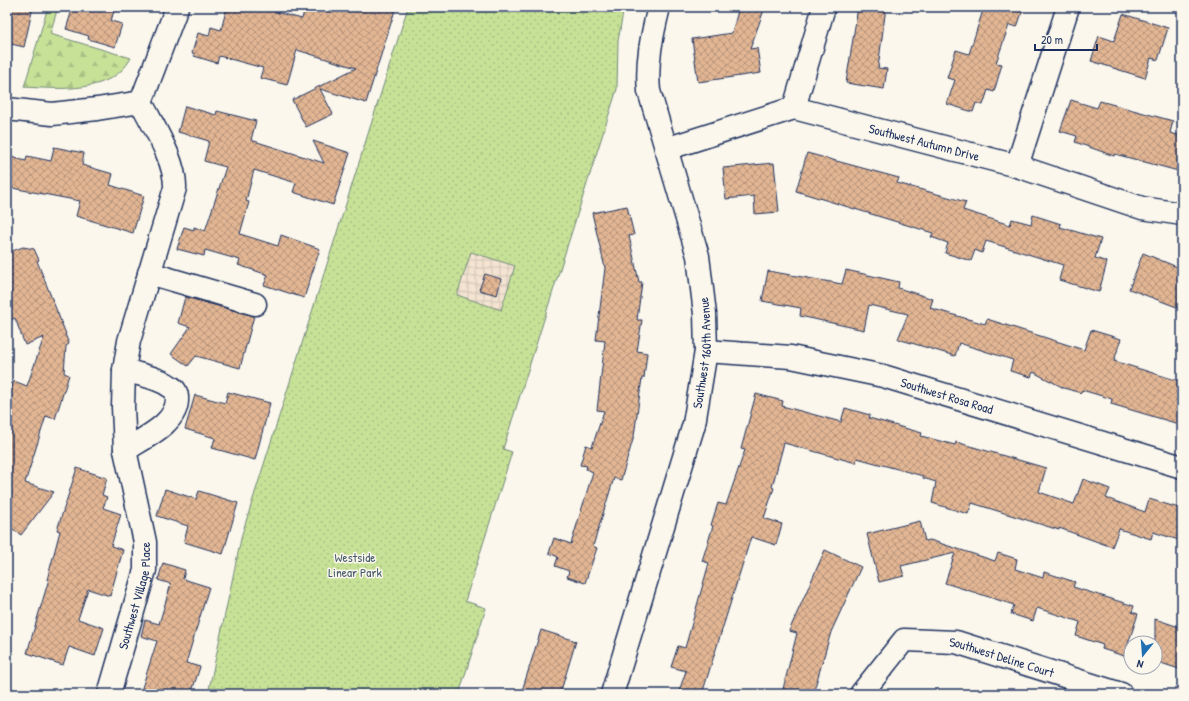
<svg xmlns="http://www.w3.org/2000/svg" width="1189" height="701" font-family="'Patrick Hand',sans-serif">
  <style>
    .industrial { fill: url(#industrial-grid) }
    .green { fill: url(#green-dots); stroke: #71887a; fill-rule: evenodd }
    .forest { fill: url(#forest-firs); stroke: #71887a }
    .building { fill: url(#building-cross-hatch); stroke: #1b2f5e }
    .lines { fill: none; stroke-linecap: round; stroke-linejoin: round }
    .minor-casing { stroke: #1b2f5e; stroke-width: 25 }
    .minor { stroke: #fbf7ec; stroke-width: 22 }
    .labels { text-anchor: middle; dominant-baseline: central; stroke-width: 3; stroke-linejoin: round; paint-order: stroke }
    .street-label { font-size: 13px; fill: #1b2f5e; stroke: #fbf7ec }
    .park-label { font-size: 13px; fill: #465c6c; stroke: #fbf7ec }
  </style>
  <defs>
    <pattern id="industrial-grid" width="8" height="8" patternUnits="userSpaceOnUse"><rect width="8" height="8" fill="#f4e4d1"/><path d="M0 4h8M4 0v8" fill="none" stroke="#d1c4b6"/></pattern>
    <pattern id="green-dots" width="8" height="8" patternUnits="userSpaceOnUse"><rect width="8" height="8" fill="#c7e197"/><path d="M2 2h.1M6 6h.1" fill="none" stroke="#aac185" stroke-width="1.8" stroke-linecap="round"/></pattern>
    <pattern id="forest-firs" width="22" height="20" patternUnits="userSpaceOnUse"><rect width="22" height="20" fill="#c7e197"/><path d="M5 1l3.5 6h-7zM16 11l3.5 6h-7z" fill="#aac185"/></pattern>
    <pattern id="building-cross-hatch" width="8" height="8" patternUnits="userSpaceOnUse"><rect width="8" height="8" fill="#e2b693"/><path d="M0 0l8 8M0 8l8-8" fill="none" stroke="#b6947b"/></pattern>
  </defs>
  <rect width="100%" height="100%" fill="#fbf7ec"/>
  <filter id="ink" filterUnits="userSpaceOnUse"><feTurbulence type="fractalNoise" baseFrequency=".025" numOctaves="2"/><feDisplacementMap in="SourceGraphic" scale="8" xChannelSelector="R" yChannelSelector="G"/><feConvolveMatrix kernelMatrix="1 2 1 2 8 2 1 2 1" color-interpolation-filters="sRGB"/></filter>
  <g filter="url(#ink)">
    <!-- industrial -->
    <path class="industrial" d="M471,252L515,266L501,310L457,295Z"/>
    <!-- green -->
    <path class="green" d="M408,7H624L618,41L617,89L503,449L512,452L465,601L486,608L459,694H208L242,534ZM471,252L515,266L501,310L457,295Z"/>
    <!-- forest -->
    <path class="forest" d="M48,7H58L50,34L131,58C112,94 59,89 24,87Z"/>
    <!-- building -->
    <g class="building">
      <path d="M7,7H33L24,47L7,43Z"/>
      <path d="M73,7H115L111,21L122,24L115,47L88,39L89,36L66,29Z"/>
      <path d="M227,7H257L302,19L305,7H396L366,103L320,89L333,114L306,127L292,100L356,68L297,50L287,85L260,78L263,68L219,56L217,63L194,56L195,54L192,53L198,33L209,36L211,27L221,30Z"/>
      <path d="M739,7H765L750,49L757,48L761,73L698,82L692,39L732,33Z"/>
      <path d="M858,7H886L878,68L887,69L884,89L846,83Z"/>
      <path d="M984,7H1024L1017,27L1009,25L996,63L1002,64L994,92L988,90L983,105L976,103L973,112L947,104L955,80L947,78L956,50L969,54Z"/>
      <path d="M1123,14L1168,28L1158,60L1151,58L1145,78L1091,61L1099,36L1114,41Z"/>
      <path d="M1071,100L1097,108L1100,101L1173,121L1170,133L1182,136V172L1115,154L1114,156L1075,142L1077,136L1060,131Z"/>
      <path d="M185,106L216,115L217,111L256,121L251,140L324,163L313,141L350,153L333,205L293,192L296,183L254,170L246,201L249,202L240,234L278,246L281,235L320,249L304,298L264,285L268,275L238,265L240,260L205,250L204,256L177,249L184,227L194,230V227L205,231L226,167L204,161L209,141L178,132Z"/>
      <path d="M54,147L84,153L82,165L113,174L110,185L144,196L133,233L76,216L80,201L7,187V156L26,161L27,156L51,161Z"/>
      <path d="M807,153L899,178L897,183L966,202L963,210L1010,225L1012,219L1031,224L1033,215L1061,224L1060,227L1101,239L1095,258L1107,262L1099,292L1059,280L1063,265L986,241L982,253L975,250L971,261L945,253L948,243L931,237L933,233L796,191Z"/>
      <path d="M774,163L779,212L755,214L754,196L726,199L723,168Z"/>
      <path d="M627,206L634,235L629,236L639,282H642L637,320H642L637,351L647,353L644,378H642L634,436L621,480L614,478L593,546L597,548L585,583L567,577L569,571L555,566L558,557L549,553L554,538L571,544L593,472L586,469L587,466L580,465L586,445L592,447L604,411L597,410L605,341L596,340L605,268L592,213Z"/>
      <path d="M23,247L34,249L39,260L37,261L66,334H65L69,344L66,346L64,373L69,375L55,419L46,416L25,483L54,492L21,535L7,525V402L14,381L27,386L44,337L25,345L15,318L7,322V253Z"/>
      <path d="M1143,253L1182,269V309L1129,289Z"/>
      <path d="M846,270L899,282L898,288L933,299L930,308L985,324L987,319L1084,350L1091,330L1121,339L1114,361L1182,382V425L1111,404L1112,399L1082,390L1081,393L1064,388L1033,372L1031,377L1010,371L1013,360L959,343L955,356L898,339L908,314L869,305L864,330L800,316L801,308L762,301L768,271L842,284Z"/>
      <path d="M485,274L501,279L497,295L479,290Z"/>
      <path d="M185,297L254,316L240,368L196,356L188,366L171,354L190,327L178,323Z"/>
      <path d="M228,392L270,403L255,460L212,448L215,438L185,429L195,395L225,403Z"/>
      <path d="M756,394L783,401L782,406L841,422L845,408L870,415L869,418L922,433L921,436L955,445L956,442L1046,468L1039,492L1074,504L1083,479L1110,489L1106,498L1145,512L1149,499L1182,509V541L1153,532L1151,539L1119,529L1112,547L1059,528V530L972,503L968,514L932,503L936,482L923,478V476L857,458L856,463L784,443L772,487L774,488L764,518L782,524L776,545L751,537L702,694H678L686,671L671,667L678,646L685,648L709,563L702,561L713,526L711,525L718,503L726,505L745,450L741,449Z"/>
      <path d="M77,468L107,478L102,495L107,497L103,508L121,514L111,546L123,550L110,596L88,589L78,619L104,628L95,656L69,647L63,665L27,653L49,579L47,580L60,531L57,530Z"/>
      <path d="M165,489L196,499L199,491L238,503L223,554L184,542L188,526L157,516Z"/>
      <path d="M920,521L925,541L930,540L995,561L998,553L1017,559L1015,569L1043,578L1044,572L1075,582L1073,587L1134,606L1132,612L1138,614L1124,656L1102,649L1103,645L1076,636L1080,622L1037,608L1033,621L1011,614L1014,605L945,583L955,553L901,566L904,576L879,582L867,534Z"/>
      <path d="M825,550L861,567L831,632L813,694H804L783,689L797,633L789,631Z"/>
      <path d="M163,563L185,570L183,579L209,587L186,663L200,667L191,694H140L157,641L141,636L145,620L159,624L171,584L158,580Z"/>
      <path d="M1155,619L1182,628V670L1155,661Z"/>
      <path d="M541,630L576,641L560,694H521Z"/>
    </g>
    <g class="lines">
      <!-- minor casing -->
      <g class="minor-casing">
        <g id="minor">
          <path d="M794,108L824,7"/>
          <path d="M7,109L52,114L97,109L141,102L177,7"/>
          <path id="s1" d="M666,149L794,108L1017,166L1142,208L1182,214"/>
          <path d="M1017,166L1068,7"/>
          <path d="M149,273L255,304"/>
          <path id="s2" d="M706,351L791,357L883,376L1182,467"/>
          <path d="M124,370C139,375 158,377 171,387C175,389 177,393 177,397C179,423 144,438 125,450"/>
          <path id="s3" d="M109,694L145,570V542L125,450L123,407L124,370L129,341L175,188C176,161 153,126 141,102"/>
          <path id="s4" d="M612,694L694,424L706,351L705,314L698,256L649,91C646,62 652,35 659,7"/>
          <path id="s5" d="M861,694L904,640L956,642L1121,694"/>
        </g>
      </g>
      <!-- minor -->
      <use href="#minor" class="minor"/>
    </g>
  </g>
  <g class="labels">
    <!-- street labels -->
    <g class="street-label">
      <text stroke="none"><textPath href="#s1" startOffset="269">Southwest Autumn Drive</textPath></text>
      <text stroke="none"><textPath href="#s4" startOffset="354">Southwest 160th Avenue</textPath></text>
      <text stroke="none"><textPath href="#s2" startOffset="246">Southwest Rosa Road</textPath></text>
      <text stroke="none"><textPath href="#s3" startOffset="102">Southwest Village Place</textPath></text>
      <text stroke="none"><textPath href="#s5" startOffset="169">Southwest Deline Court</textPath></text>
    </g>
    <!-- park labels -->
    <g class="park-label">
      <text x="355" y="557">Westside<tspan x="355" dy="15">Linear Park</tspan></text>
    </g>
  </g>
  <!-- margin -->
  <rect width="1189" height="701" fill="none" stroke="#fbf7ec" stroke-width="24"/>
  <rect x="12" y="12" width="1165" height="677" fill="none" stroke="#1b2f5e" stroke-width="1.5" filter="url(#ink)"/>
  <!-- north arrow -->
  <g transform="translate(1143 655) rotate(197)"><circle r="19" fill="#fbf7ec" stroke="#a1a7b3"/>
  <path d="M0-3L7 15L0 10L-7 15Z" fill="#1f6fb2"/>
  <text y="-6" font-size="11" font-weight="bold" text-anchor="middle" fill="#1b2f5e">N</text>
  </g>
  <!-- scale -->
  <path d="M1035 44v6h62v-6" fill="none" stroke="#1b2f5e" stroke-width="2"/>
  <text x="1041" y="44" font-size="12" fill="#1b2f5e" stroke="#fbf7ec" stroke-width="3" paint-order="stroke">20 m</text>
</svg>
